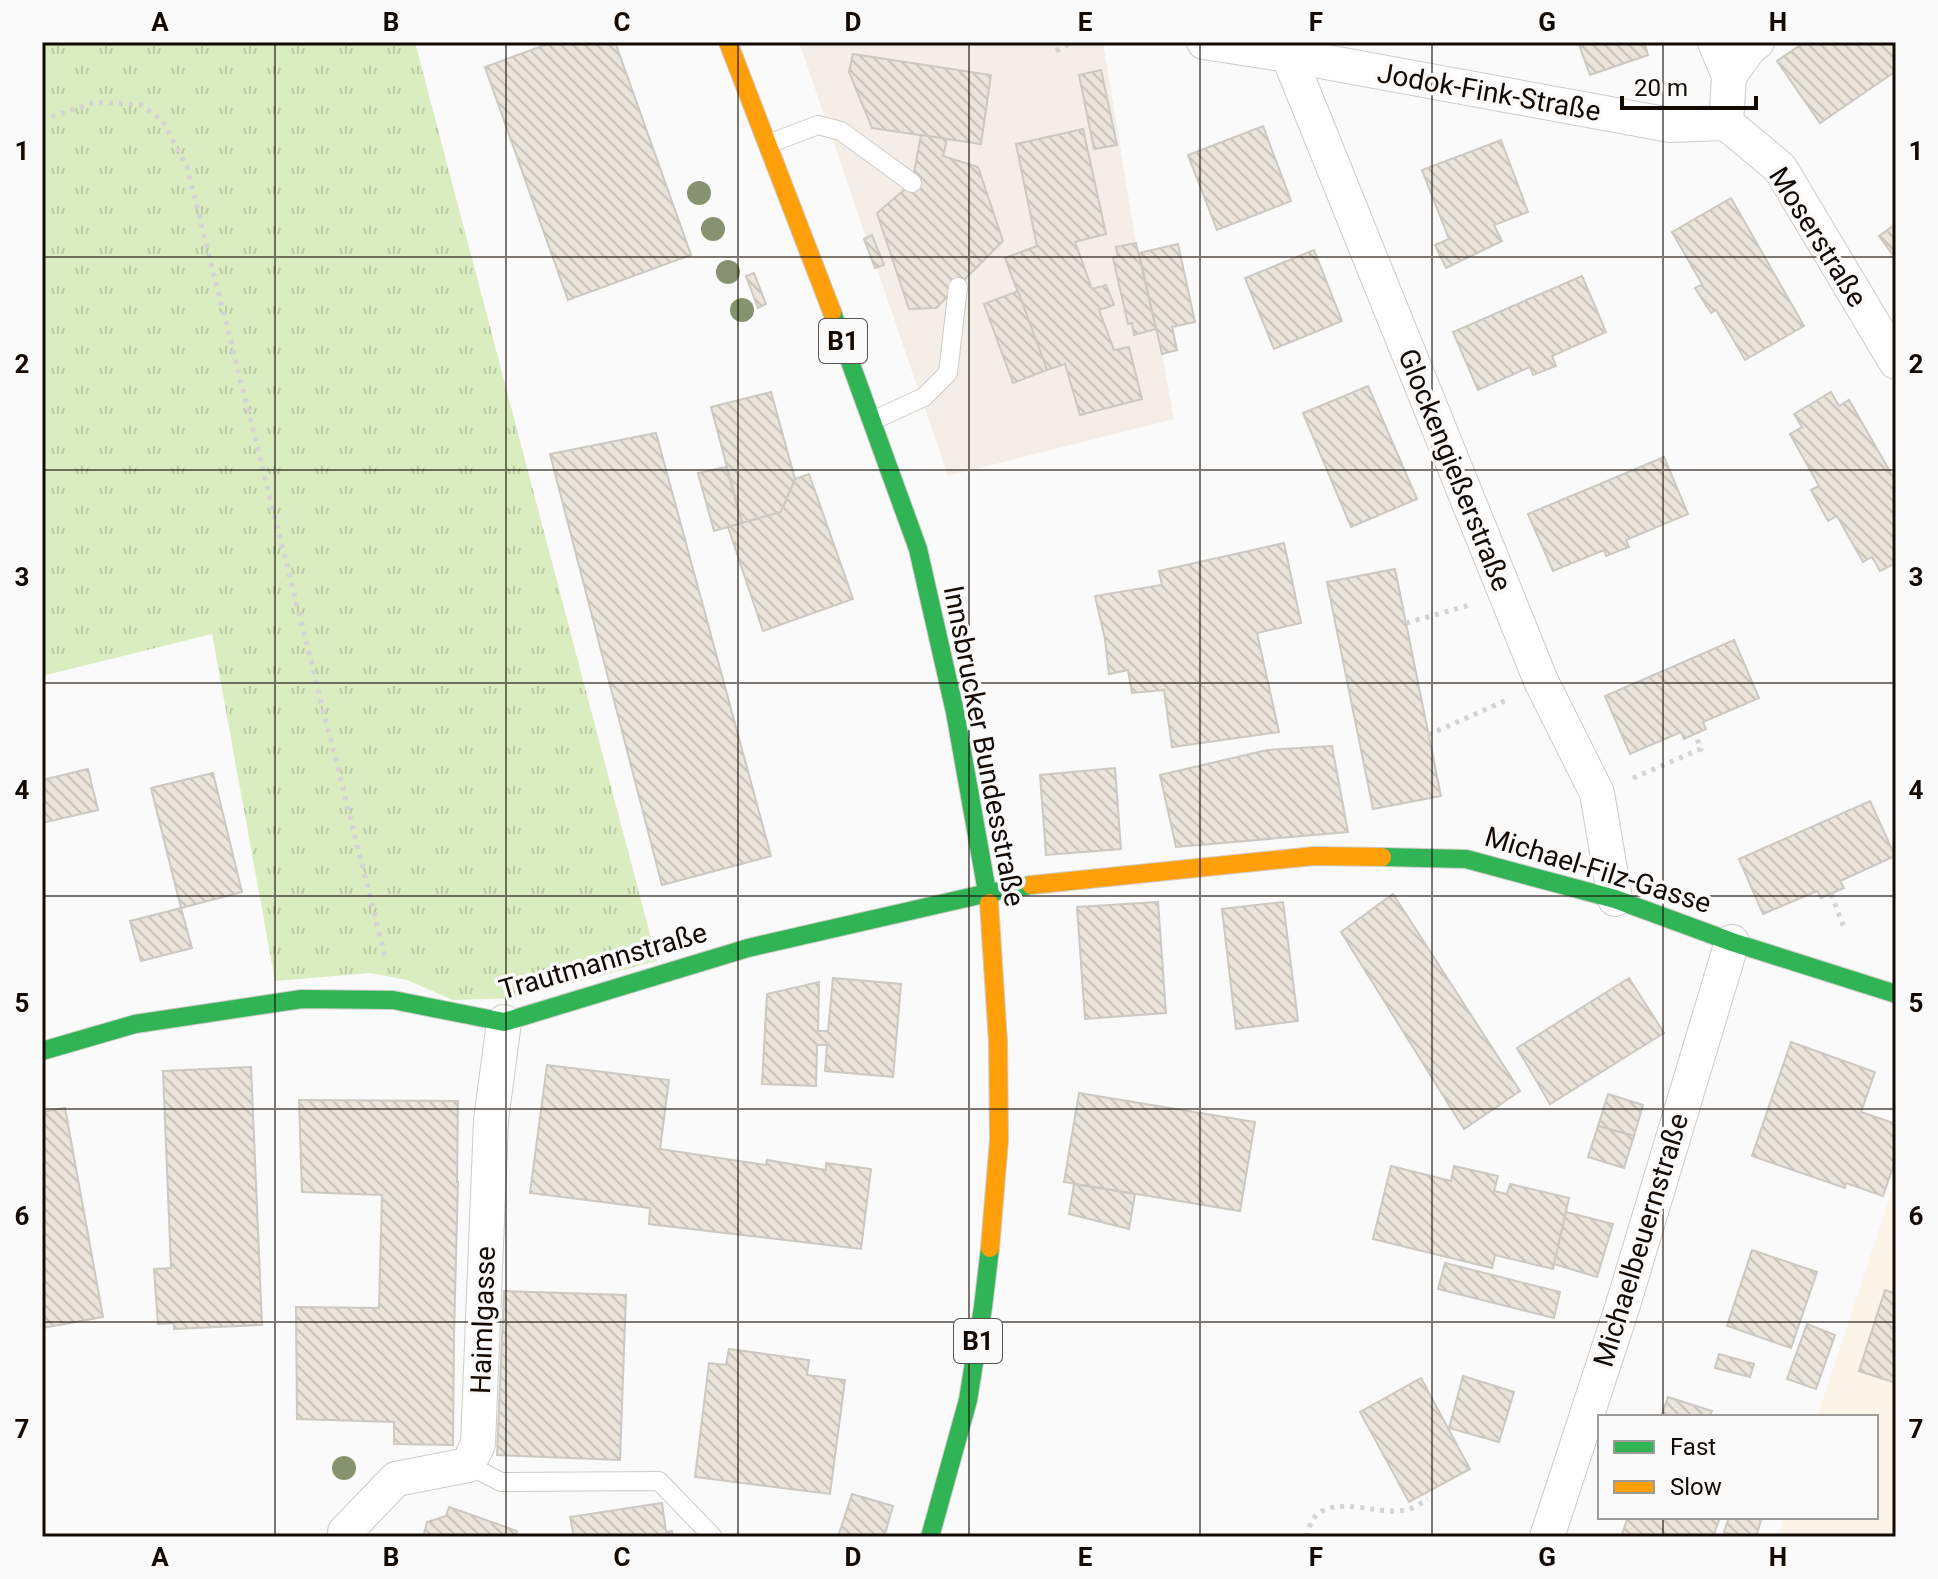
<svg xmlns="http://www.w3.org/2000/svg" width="1938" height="1579" font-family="Roboto,sans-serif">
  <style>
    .built { fill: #f5ede7 }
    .education { fill: #fcf3e9 }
    .grass { fill: url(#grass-tufts) }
    .building { fill: url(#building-back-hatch); stroke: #ccc8c2; stroke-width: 2 }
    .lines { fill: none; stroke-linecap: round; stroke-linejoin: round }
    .lane-casing { stroke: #d0cbc7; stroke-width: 20 }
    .street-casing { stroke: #d0cbc7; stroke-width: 36 }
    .fast-casing { stroke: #d0cbc7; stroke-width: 20 }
    .slow-casing { stroke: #d0cbc7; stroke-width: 20 }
    .path { stroke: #d5d4d3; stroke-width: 5; stroke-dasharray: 4 6; stroke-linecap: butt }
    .lane { stroke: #fefefe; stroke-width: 18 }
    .street { stroke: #fefefe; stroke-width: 34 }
    .fast { stroke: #30b455; stroke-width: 18 }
    .slow { stroke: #ff9f0a; stroke-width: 18 }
    .tree { fill: #879370 }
    .grid { fill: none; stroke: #140a04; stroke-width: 2; stroke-opacity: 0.55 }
    .labels { text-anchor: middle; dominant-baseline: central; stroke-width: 7; stroke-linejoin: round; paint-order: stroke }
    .shield { fill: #fafafa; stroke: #59524e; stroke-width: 2 }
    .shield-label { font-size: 26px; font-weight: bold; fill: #140a04 }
    .street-label { font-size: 28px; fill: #140a04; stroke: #fafafa }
    .neatline { fill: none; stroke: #140a04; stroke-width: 3 }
    .grid-label { font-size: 26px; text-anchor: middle; font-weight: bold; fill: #140a04 }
  </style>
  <defs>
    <pattern id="grass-tufts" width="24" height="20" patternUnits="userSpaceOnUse" patternTransform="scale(2)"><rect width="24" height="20" fill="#daedc1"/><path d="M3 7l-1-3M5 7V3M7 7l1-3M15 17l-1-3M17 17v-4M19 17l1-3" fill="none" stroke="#bacaa4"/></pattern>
    <pattern id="building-back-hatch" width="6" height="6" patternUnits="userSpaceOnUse" patternTransform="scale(2)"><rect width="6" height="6" fill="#eae4db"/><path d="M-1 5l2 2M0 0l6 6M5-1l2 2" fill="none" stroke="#c8c2ba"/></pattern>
  </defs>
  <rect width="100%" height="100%" fill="#fafafa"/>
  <!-- built -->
  <path class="built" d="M799,42H1103L1136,243L1162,354L1174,419L948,476Z"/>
  <!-- education -->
  <path class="education" d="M1896,1178V1537H1778L1784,1517H1876V1417H1817Z"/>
  <!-- grass -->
  <path class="grass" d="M42,42H415L657,961L516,998L453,1000L407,980L371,973L275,981L212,634L42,676Z"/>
  <!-- building -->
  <g class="building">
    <path d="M553,42H615L691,255L568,300L485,67Z"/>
    <path d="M1578,42H1644L1648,55L1590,75Z"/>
    <path d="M1805,42H1893L1896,46V71L1820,123L1777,61Z"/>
    <path d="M853,54L991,75L981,144L872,128L849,72Z"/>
    <path d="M1101,70L1117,145L1094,149L1079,75Z"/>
    <path d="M1263,126L1291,201L1217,230L1188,155Z"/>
    <path d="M1083,129L1106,234L1075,242L1092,289L1106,285L1114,305L1099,310L1114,350L1129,347L1142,399L1080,415L1065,364L1047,370L1005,258L1037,246L1016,144Z"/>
    <path d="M921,135L947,139L943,156L978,167L1003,241L936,308L909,309L877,213L912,183Z"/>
    <path d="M1501,140L1528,212L1494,225L1502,241L1446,268L1435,245L1449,239L1422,170Z"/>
    <path d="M1731,198L1804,326L1745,360L1716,310L1711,313L1695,288L1702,284L1672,232Z"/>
    <path d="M1896,224V259L1879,236Z"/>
    <path d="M872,235L884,265L875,268L864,239Z"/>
    <path d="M1136,243L1156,329L1134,335L1132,323L1128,324L1113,258L1118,256L1116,247Z"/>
    <path d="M1178,244L1195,322L1172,327L1177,350L1162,354L1139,253Z"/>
    <path d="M1314,250L1342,321L1274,349L1245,278Z"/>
    <path d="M754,273L766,304L758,308L746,276Z"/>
    <path d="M1582,276L1606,332L1552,356L1556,366L1533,375L1530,367L1478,390L1453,332Z"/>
    <path d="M1018,291L1047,370L1013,383L984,304Z"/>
    <path d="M1368,386L1417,499L1351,527L1303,413Z"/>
    <path d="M771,392L795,479L781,512L742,523L711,407Z"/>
    <path d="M1831,392L1839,406L1849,400L1896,482V563L1880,571L1872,557L1863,562L1837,516L1828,521L1811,490L1819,486L1790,434L1802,427L1794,414Z"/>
    <path d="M656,433L771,856L662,885L550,454Z"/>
    <path d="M1664,457L1688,514L1626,540L1629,547L1606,556L1604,550L1553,571L1528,514Z"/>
    <path d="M726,467L742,523L714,531L698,473Z"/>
    <path d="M809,474L853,599L763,631L728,527L781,512L795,479Z"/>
    <path d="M1284,543L1301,623L1257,633L1279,732L1172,747L1164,690L1132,693L1128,670L1109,674L1105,639L1095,596L1162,585L1159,571Z"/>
    <path d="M1395,569L1441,796L1373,809L1327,582Z"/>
    <path d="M1734,640L1759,698L1703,722L1706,729L1684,739L1681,732L1630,754L1605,696Z"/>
    <path d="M1332,746L1348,832L1176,847L1160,775L1267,750Z"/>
    <path d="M1115,768L1121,849L1046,855L1040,775Z"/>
    <path d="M88,769L98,810L42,823V780Z"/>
    <path d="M213,773L242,892L181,908L151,788Z"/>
    <path d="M1870,801L1895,856L1840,881L1844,888L1821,898L1817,891L1763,914L1739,859Z"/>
    <path d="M1393,894L1520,1091L1464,1129L1341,932Z"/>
    <path d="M1158,902L1166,1013L1085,1019L1077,907Z"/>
    <path d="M1283,902L1298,1021L1236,1029L1222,909Z"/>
    <path d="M181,908L192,948L141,961L130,921Z"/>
    <path d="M833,978L901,984L893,1077L825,1071L827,1045H817L816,1086L762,1084L767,994L819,982L818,1031H828Z"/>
    <path d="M1629,978L1664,1033L1550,1104L1517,1048Z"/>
    <path d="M1791,1042L1875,1072L1861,1112L1896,1124V1158L1883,1196L1846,1183L1845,1188L1752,1156Z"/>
    <path d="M547,1065L669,1080L660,1149L766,1165L767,1160L826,1170V1163L871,1169L861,1249L649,1224L650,1208L530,1193Z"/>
    <path d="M251,1067L262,1325L174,1329V1323L158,1324L154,1269L171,1268L163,1071Z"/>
    <path d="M1079,1093L1255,1122L1240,1211L1064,1182Z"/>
    <path d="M1608,1094L1643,1105L1634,1136L1598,1126Z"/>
    <path d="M299,1100L458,1101L457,1182H458L454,1333L453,1445L394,1444V1422L297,1419L296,1307L379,1308L382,1195L302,1192Z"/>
    <path d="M65,1108L103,1317L42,1328V1112Z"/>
    <path d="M1598,1126L1634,1136L1624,1168L1588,1157Z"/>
    <path d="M1391,1166L1451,1181L1454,1166L1498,1176L1494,1191L1507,1194L1510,1184L1569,1198L1553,1269L1495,1255L1492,1268L1373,1239Z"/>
    <path d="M1074,1184L1135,1194L1129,1229L1069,1214Z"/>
    <path d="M1566,1212L1613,1224L1597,1277L1554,1264Z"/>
    <path d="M1752,1250L1817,1272L1791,1348L1727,1326Z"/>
    <path d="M1445,1263L1560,1292L1554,1318L1438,1289Z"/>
    <path d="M1885,1290L1896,1294V1383L1859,1371Z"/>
    <path d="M504,1291L626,1295L620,1460L497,1455Z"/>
    <path d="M1807,1324L1835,1335L1816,1389L1787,1379Z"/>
    <path d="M729,1349L809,1360L807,1375L845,1380L830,1494L695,1477L709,1363L726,1365Z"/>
    <path d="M1719,1354L1754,1364L1750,1377L1715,1368Z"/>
    <path d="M1463,1376L1514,1392L1499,1442L1449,1428Z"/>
    <path d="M1421,1378L1470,1469L1409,1502L1360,1412Z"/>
    <path d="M1668,1397L1712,1411L1709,1417H1661Z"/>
    <path d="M852,1494L893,1506L884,1537H838Z"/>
    <path d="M662,1503L666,1532L672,1531L673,1537H574L570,1517Z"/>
    <path d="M449,1507L517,1531L515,1537H423L427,1522L446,1516Z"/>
    <path d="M1628,1517H1720L1713,1537H1621Z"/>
    <path d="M1729,1517H1762L1756,1537H1740L1724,1532Z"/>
  </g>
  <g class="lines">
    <!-- lane casing -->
    <g class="lane-casing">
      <g id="lane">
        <path d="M768,144L818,125L841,131L912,183"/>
        <path d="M872,421L924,397L948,373L958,287"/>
        <path d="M468,1465L501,1482L659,1481L713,1537"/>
      </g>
    </g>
    <!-- street casing -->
    <g class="street-casing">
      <g id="street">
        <path d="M1204,42L1288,55L1670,125L1726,123"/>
        <path d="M1283,42L1541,681L1597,793L1615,899"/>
        <path d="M1715,42L1729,76L1726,123L1780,168L1896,362"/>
        <path d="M1729,76L1750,47L1757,42"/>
        <path d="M345,1537V1532L396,1479L468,1465L478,1444L491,1120L504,1022"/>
        <path d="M1547,1537L1622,1308L1732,942"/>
      </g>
    </g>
    <!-- fast casing -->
    <g class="fast-casing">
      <g id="fast">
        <path d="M832,312L918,549L955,712L989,903"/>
        <path d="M1382,857L1466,859L1615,899L1732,942L1896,994"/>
        <path d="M42,1051L135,1024L302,999L393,1000L504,1022L748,948L988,893L1031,885"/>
        <path d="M930,1537L968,1400L983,1307L990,1248"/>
      </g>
    </g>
    <!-- slow casing -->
    <g class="slow-casing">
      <g id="slow">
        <path d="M728,42L832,312"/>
        <path d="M1031,885L1314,856L1382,857"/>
        <path d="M989,903L998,1042L999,1140L990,1248"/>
      </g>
    </g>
    <!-- path -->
    <g class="path">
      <path d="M1056,51L1072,42"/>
      <path d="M42,120L95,102L141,105L162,120L187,167L385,956"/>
      <path d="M1406,623L1470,605"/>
      <path d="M1428,735L1509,699"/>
      <path d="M1633,778L1701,749L1695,734"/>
      <path d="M1831,894L1845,930"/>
      <path d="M1307,1537C1308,1531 1310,1524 1313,1519C1333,1493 1379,1516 1405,1510C1413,1509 1421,1503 1428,1499"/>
    </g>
    <!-- lane -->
    <use href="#lane" class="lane"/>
    <!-- street -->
    <use href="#street" class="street"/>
    <!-- fast -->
    <use href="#fast" class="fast"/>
    <!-- slow -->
    <use href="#slow" class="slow"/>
  </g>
  <!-- trees -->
  <g class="tree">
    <circle cx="699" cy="193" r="12"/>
    <circle cx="713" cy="229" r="12"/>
    <circle cx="728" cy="272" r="12"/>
    <circle cx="742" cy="310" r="12"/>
    <circle cx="344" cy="1468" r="12"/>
  </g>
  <!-- grid -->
  <path class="grid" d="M275,42V1537M506,42V1537M738,42V1537M969,42V1537M1200,42V1537M1432,42V1537M1663,42V1417M42,257H1896M42,470H1896M42,683H1896M42,896H1896M42,1109H1896M42,1322H1896M1663,1517V1537"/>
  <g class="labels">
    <!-- shield labels -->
    <g class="shield">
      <rect x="819" y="319" width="48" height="44" rx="6"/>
      <rect x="954" y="1319" width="48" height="44" rx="6"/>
    </g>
    <g class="shield-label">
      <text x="843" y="341">B1</text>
      <text x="978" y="1341">B1</text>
    </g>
    <!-- street labels -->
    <g class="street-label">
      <text transform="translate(1489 92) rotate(10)">Jodok-Fink-Straße</text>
      <text transform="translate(1818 237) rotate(58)">Moserstraße</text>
      <text transform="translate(1455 470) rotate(68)">Glockengießerstraße</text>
      <text transform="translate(984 746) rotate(79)">Innsbrucker Bundesstraße</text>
      <text transform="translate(1598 870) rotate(17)">Michael-Filz-Gasse</text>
      <text transform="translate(603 961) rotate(-16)">Trautmannstraße</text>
      <text transform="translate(1641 1240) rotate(-73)">Michaelbeuernstraße</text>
      <text transform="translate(483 1320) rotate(-88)">Haimlgasse</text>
    </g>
  </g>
  <!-- border -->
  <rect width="1938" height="1579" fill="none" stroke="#fafafa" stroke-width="88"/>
  <!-- legend -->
  <rect x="1598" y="1415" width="280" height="104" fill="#fafafa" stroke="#9e9a98" stroke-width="2"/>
  <rect x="1614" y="1441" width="40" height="12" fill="#30b455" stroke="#9e9a98" stroke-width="2"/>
  <text x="1670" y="1455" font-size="24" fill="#140a04">Fast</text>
  <rect x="1614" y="1481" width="40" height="12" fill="#ff9f0a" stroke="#9e9a98" stroke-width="2"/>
  <text x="1670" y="1495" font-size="24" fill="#140a04">Slow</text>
  <!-- scale -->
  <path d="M1622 96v12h134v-12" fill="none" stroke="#140a04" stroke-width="4"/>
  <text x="1634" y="96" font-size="24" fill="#140a04" stroke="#fafafa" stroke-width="6" paint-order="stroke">20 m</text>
  <rect x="44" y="44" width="1850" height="1491" class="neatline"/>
  <g class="grid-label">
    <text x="160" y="31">A</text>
    <text x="391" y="31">B</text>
    <text x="622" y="31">C</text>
    <text x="853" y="31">D</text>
    <text x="1085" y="31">E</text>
    <text x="1316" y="31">F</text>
    <text x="1547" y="31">G</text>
    <text x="1778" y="31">H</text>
    <text x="22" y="160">1</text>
    <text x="1916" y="160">1</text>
    <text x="22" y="373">2</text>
    <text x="1916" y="373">2</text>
    <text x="22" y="586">3</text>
    <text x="1916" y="586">3</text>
    <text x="22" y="799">4</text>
    <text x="1916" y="799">4</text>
    <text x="22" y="1012">5</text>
    <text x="1916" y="1012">5</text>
    <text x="22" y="1225">6</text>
    <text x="1916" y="1225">6</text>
    <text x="22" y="1438">7</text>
    <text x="1916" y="1438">7</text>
    <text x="160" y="1566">A</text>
    <text x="391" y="1566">B</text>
    <text x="622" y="1566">C</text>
    <text x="853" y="1566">D</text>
    <text x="1085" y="1566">E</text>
    <text x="1316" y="1566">F</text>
    <text x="1547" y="1566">G</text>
    <text x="1778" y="1566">H</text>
  </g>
</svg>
